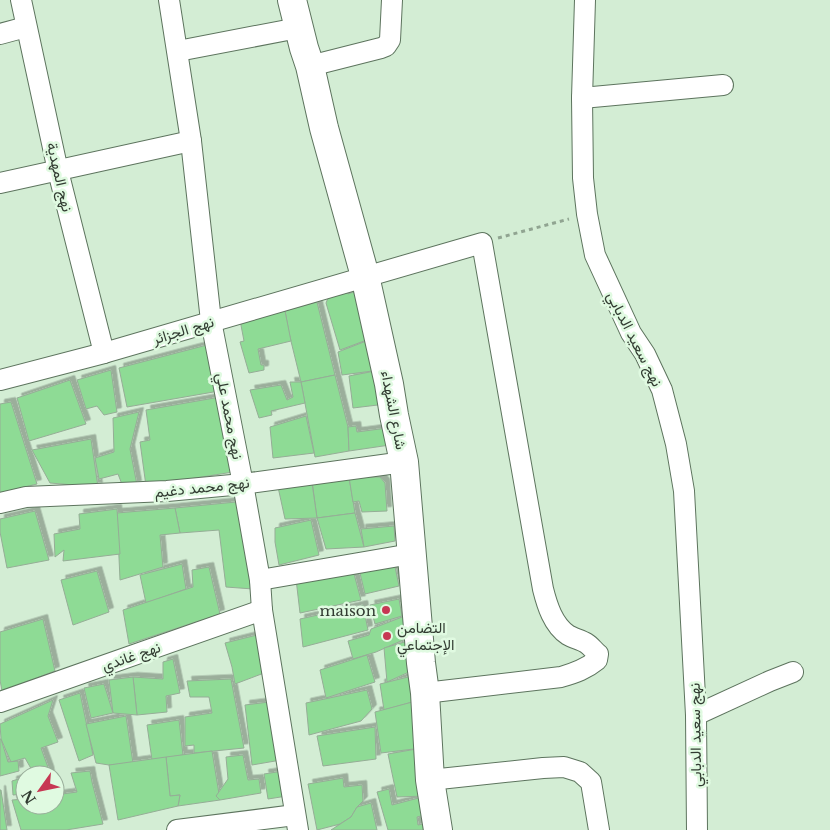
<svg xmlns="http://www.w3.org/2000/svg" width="830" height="830" font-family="'Libre Baskerville',Vazirmatn,serif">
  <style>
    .building { fill: #8edb95; stroke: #95ad96; filter: url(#shadow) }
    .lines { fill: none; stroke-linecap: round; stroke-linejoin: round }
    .street-casing { stroke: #5d745e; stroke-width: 22 }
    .secondary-casing { stroke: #5d745e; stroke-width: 30 }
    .path { stroke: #90a491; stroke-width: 3; stroke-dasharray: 4 4; stroke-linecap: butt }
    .street { stroke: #fff; stroke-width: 20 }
    .secondary { stroke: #fff; stroke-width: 28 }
    .poi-dot { fill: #c73753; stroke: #e0fae1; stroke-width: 2 }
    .labels { text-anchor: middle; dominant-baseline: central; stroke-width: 5; stroke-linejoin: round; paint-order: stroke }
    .street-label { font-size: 15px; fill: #323c32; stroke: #e0fae1 }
    .poi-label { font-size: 15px; fill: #323c32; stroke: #e0fae1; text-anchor: end }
  </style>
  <defs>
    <filter id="shadow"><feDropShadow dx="4.5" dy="-4.5" stdDeviation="0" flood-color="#0004"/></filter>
  </defs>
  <rect width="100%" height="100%" fill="#d3edd4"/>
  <!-- building -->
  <g class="building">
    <path d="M359,290L372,338L340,350L326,303L328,298L347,291L348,294Z"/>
    <path d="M317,302L335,375L301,382L289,333L285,311Z"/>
    <path d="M285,311L291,341L258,349L261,365H264V370L249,373L240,342L244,341L240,320Z"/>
    <path d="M374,338L380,370L342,375L338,352Z"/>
    <path d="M207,345L225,390L127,407L119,368Z"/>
    <path d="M111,370L117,412L104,415L97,406L86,409L77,380Z"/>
    <path d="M380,370L386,404L353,408L349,376Z"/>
    <path d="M335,375L348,427L349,451L315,457L301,382Z"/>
    <path d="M70,380L86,424L29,441L17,398Z"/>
    <path d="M290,382H301L305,403L271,411L272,415L259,418L250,390L281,385L287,400L293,397Z"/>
    <path d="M220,397L233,472L146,486L140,442L150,440L146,410Z"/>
    <path d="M11,402L37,484L0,493V404Z"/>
    <path d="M139,412L130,449L137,485L123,487L118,474L99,479L95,458L114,452L113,418Z"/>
    <path d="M306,416L314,453L273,458L270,427Z"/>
    <path d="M356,426L357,432L387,428L390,445L349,451L348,427Z"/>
    <path d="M91,439L98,487L50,483L32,450Z"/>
    <path d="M349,477L355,513L317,518L312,481Z"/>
    <path d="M349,477H380L385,483L387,511L362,512L359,501L353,502Z"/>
    <path d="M312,483L317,518L285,519L278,487Z"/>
    <path d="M236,502L253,589L226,587L219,530L180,533L175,508Z"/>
    <path d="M175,508L180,533L160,535L163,567L120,580L117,513Z"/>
    <path d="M117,509L120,554L63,561L64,550L55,557L54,534L80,529L79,514Z"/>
    <path d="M35,511L49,560L7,568L0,532V519Z"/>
    <path d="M355,513L364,547L326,549L317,518Z"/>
    <path d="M311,520L319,555L279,565L275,542V528Z"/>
    <path d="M394,526L395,541L364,547L361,529Z"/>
    <path d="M394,562L399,586L365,594L359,569Z"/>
    <path d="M182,564L186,589L146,603L140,575Z"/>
    <path d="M209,567L220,614L129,644L123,610L193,587L192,570Z"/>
    <path d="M353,570L361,600L300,613L296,579Z"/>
    <path d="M97,571L109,612L73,625L61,580Z"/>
    <path d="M399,599L402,616L375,624L370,605Z"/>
    <path d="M363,605L368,630L303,647L300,619Z"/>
    <path d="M410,614V637L376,652L353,659L348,641L369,635L371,629Z"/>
    <path d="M43,619L55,671L2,691L0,680V632Z"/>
    <path d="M257,635L272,670L235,684L232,667L225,643Z"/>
    <path d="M408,641L409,672L387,682L384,648Z"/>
    <path d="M367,655L375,682L326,698L320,670Z"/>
    <path d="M173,659L180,693L166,696L167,712L137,715L133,677L163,679V662Z"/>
    <path d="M416,675V701L384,710L380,684Z"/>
    <path d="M133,677L137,715L113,713L109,680Z"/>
    <path d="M231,679L244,748L194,753V745L185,746V717L212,713L209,697H190L187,681Z"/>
    <path d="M104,684L113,713L91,718L84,688Z"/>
    <path d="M367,690L372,709L361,721L309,735L306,703Z"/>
    <path d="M80,693L93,755L79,761L59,700Z"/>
    <path d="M53,700L48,716L58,742L41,748L49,770L33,772L25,758L11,762L1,739L0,724Z"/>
    <path d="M416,701L422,748L381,753L375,712Z"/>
    <path d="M269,702L281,760L252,765L245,705Z"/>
    <path d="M126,716L133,763L109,765L96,763L86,724Z"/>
    <path d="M179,720L183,755L152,760L147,725Z"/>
    <path d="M375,727L376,759L323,766L317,736Z"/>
    <path d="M0,739H1L8,762L18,761L19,771L0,776Z"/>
    <path d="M422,748L426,796L397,797L388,754Z"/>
    <path d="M212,751L220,800L178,806L180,795L170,796L166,757Z"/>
    <path d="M243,755L248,780L259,779L261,793L220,800L216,796L228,779L226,757Z"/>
    <path d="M166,757L170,796L180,795L178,806L118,820L109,765Z"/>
    <path d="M49,770L50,775H32Z"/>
    <path d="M90,771L92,782L103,824L66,830H21L12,800L25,799V805H55V795L77,792L71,773Z"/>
    <path d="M283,771L287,796L268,799L264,774Z"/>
    <path d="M25,777V794L13,795L12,781Z"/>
    <path d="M343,778L344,787L362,785L363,801L357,807L351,817L340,824L317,830L308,784Z"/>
    <path d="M389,789L392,805L426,796L429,814L417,817L418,825L432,822L433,830H388L377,792Z"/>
    <path d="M0,790H1L7,830H0Z"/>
    <path d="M371,803L377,830H331L351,817L357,807Z"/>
  </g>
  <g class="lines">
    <!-- street casing -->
    <g class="street-casing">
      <g id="street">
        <path d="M21,0L58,171L104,353"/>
        <path d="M169,0L191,141L211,321L243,484L260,580L262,610L298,830"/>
        <path d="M585,0L582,98L583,178L587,214L595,255L631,333L645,354L662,390L676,444L684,491L696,715L697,830"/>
        <path d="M0,34L26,27"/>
        <path d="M178,51L298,28"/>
        <path d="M310,66L381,48L386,46L390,40L392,0"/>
        <path d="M582,98L723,85"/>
        <path d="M0,183L191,141"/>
        <path d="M0,380L104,353L482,243L543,589C547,605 553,625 568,635C573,638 581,640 586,643C591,646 594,651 598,654L597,660C586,669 575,673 561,677L425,693"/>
        <path d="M0,503L26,497L167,491L243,484L404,462"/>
        <path d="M260,580L411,554"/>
        <path d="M0,702L262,610"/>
        <path d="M696,715L770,681L793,672"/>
        <path d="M430,780L543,768L564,767L580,772L591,782L599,830"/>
        <path d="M177,830L295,815"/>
      </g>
    </g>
    <!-- secondary casing -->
    <g class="secondary-casing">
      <path id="secondary" d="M292,0L304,48L310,66L324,128L365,276L389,384L394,415L404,462L421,663L425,693L430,780L438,830"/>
    </g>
    <!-- path -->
    <path class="path" d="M498,238L569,219"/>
    <!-- street -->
    <use href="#street" class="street"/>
    <!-- secondary -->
    <use href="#secondary" class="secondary"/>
  </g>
  <!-- markers -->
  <g class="poi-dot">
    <circle cx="386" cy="610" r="5"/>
    <circle cx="387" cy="636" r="5"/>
  </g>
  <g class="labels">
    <!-- street labels -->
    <g class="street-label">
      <text transform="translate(60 177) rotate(77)">نهج المهدية</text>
      <text transform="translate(183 330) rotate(-17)">نهج الجزائر</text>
      <text transform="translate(635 339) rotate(63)">نهج سعيد الدبابي</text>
      <text transform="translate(394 410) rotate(79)">شارع الشهداء</text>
      <text transform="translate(230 416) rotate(79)">نهج محمد علي</text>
      <text transform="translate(202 487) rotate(-6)">نهج محمد دغيم</text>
      <text transform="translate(131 656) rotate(-19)">نهج غاندي</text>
      <text transform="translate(695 735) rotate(-91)">نهج سعيد الدبابي</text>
    </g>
    <!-- poi labels -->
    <g class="poi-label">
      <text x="376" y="610">maison</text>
      <text x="397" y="627" text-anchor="start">التضامن<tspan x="397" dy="17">الإجتماعي</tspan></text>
    </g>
  </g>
  <!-- north arrow -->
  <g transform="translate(40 790) rotate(237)"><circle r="24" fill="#e0fae1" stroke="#9aae9b"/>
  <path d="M0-4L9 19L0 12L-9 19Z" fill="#c73753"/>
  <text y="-8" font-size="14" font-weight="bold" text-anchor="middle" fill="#323c32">N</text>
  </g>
</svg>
